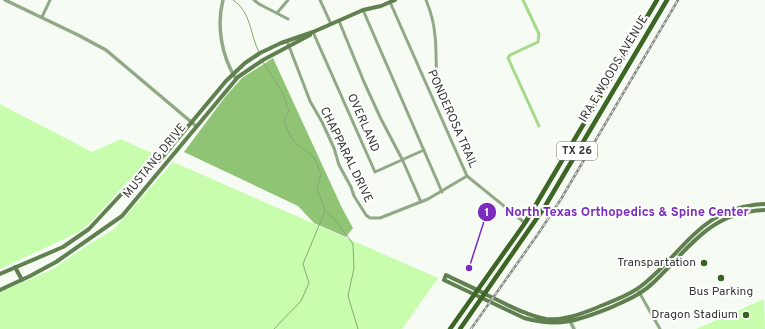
<svg xmlns="http://www.w3.org/2000/svg" width="765" height="329" font-family="Overpass,sans-serif">
  <style>
    .green { fill: #c8fdae }
    .forest { fill: #90c475 }
    .lines { fill: none; stroke-linecap: round; stroke-linejoin: round }
    .stream { stroke: #84a970; stroke-width: 1 }
    .canal { stroke: #a5da8a; stroke-width: 3 }
    .minor { stroke: #92a987; stroke-width: 3 }
    .tertiary { stroke: #92a987; stroke-width: 3.5 }
    .secondary { stroke: #60814f; stroke-width: 4 }
    .primary { stroke: #3d6526; stroke-width: 4.5 }
    .rail-casing { stroke: #878a85; stroke-width: 2.5 }
    .rail { stroke: #fff; stroke-width: 1; stroke-dasharray: 3; stroke-linecap: butt }
    .poi-dot { fill: #396320; stroke: #fff; stroke-width: 1.5 }
    .labels { text-anchor: middle; dominant-baseline: central; stroke-width: 4; stroke-linejoin: round; paint-order: stroke }
    .shield { fill: #fff; stroke: #727472; stroke-width: 1 }
    .shield-label { font-size: 11px; font-weight: bold; fill: #363835 }
    .street-label { font-size: 12px; fill: #363835; stroke: #fff }
    .poi-label { font-size: 12px; fill: #363835; stroke: #fff; text-anchor: end }
    .leader { fill: none; stroke: #7b2cbf; stroke-width: 1.5 }
    .callout-dot { fill: #7b2cbf; stroke: #fff; stroke-width: 1.5 }
    .mark-label { font-size: 12px; text-anchor: middle; font-weight: bold; fill: #fff }
    .callout-label { font-size: 13px; text-anchor: middle; font-weight: bold; fill: #7b2cbf; stroke: #fff; stroke-width: 4; stroke-linejoin: round; paint-order: stroke }
  </style>
  <rect width="100%" height="100%" fill="#f6fcf4"/>
  <!-- green -->
  <g class="green">
    <path d="M0,104L92,152L121,139L156,155L128,181L90,223L77,233L0,269Z"/>
    <path d="M173,162L438,278L402,329H0V292L53,269L86,246L114,229Z"/>
    <path d="M764,299L765,329H696Z"/>
  </g>
  <!-- forest -->
  <path class="forest" d="M273,58L342,208L353,228L346,237L314,223L298,206L184,152L225,97L242,78Z"/>
  <g class="lines">
    <!-- stream -->
    <g class="stream">
      <path d="M233,0C251,11 250,35 259,52"/>
      <path d="M263,62L282,92L289,111L284,120L291,138L299,146L314,157L321,174L317,188L325,211L303,264L309,283L301,301L274,329"/>
      <path d="M326,212L333,217L353,244L354,268L348,296L358,329"/>
    </g>
    <!-- canal -->
    <path class="canal" d="M523,0L539,34L538,42L510,55L508,58L539,126"/>
    <!-- minor -->
    <g class="minor">
      <path d="M254,0L259,4L288,19"/>
      <path d="M320,0L331,24"/>
      <path d="M426,0C431,12 434,23 435,36C437,52 435,67 438,83"/>
      <path d="M390,2L467,176L525,223"/>
      <path d="M363,10L442,192"/>
      <path d="M277,13L288,0"/>
      <path d="M42,17L50,0"/>
      <path d="M339,21L364,82L381,119L402,159L421,202"/>
      <path d="M313,32L375,172L424,150"/>
      <path d="M287,41L310,101L322,122L334,148L339,165L351,187L354,196L366,215L370,218H380L428,199L467,176"/>
      <path d="M639,292L660,329"/>
    </g>
    <!-- tertiary -->
    <g class="tertiary">
      <path d="M5,0L78,35L106,50L196,126"/>
      <path d="M223,0C216,26 222,57 236,79"/>
      <path d="M569,319L574,329"/>
    </g>
    <!-- secondary -->
    <g class="secondary">
      <path d="M765,204C702,207 687,248 645,283C631,295 612,301 596,308C581,314 563,321 546,319C525,315 506,304 487,295C474,288 460,282 446,275L444,280L524,318C560,328 579,320 612,307C627,300 642,294 654,282C690,248 709,212 765,210"/>
      <path d="M15,267L22,280"/>
      <path d="M0,274L63,247L89,229L127,188L160,160L226,81L245,63L260,53L281,43L313,32L363,10L381,6L395,0"/>
      <path d="M0,290L30,276L56,262L122,216L238,77L263,60L310,35"/>
    </g>
    <!-- primary -->
    <g class="primary">
      <path d="M450,329L525,223L657,0"/>
      <path d="M460,329L544,208L667,0"/>
    </g>
    <!-- rail casing -->
    <g class="rail-casing">
      <path id="rail" d="M471,329L538,234L561,199L678,0"/>
    </g>
    <!-- rail -->
    <use href="#rail" class="rail"/>
  </g>
  <!-- markers -->
  <g class="poi-dot">
    <circle cx="704" cy="263" r="4"/>
    <circle cx="721" cy="278" r="4"/>
    <circle cx="746" cy="315" r="4"/>
  </g>
  <g class="labels">
    <!-- shield labels -->
    <rect class="shield" x="557" y="142" width="40" height="18" rx="3"/>
    <g class="shield-label">
      <text x="577" y="151">TX 26</text>
    </g>
    <!-- street labels -->
    <g class="street-label">
      <text transform="translate(614 69) rotate(-59)">IRA E WOODS AVENUE</text>
      <text transform="translate(452 119) rotate(66)">PONDEROSA TRAIL</text>
      <text transform="translate(363 123) rotate(66)">OVERLAND</text>
      <text transform="translate(346 155) rotate(64)">CHAPPARAL DRIVE</text>
      <text transform="translate(155 161) rotate(-51)">MUSTANG DRIVE</text>
    </g>
    <!-- poi labels -->
    <g class="poi-label">
      <text x="696" y="263">Transpartation</text>
      <text x="721" y="292" text-anchor="middle">Bus Parking</text>
      <text x="738" y="315">Dragon Stadium</text>
    </g>
  </g>
  <!-- callouts -->
  <path class="leader" d="M469 268L487 212"/>
  <g class="callout-dot">
    <circle cx="469" cy="268" r="4"/>
    <circle cx="487" cy="212" r="10"/>
  </g>
  <g class="mark-label">
    <text x="487" y="216">1</text>
  </g>
  <g class="callout-label">
    <text x="627" y="216">North Texas Orthopedics &amp; Spine Center</text>
  </g>
</svg>
